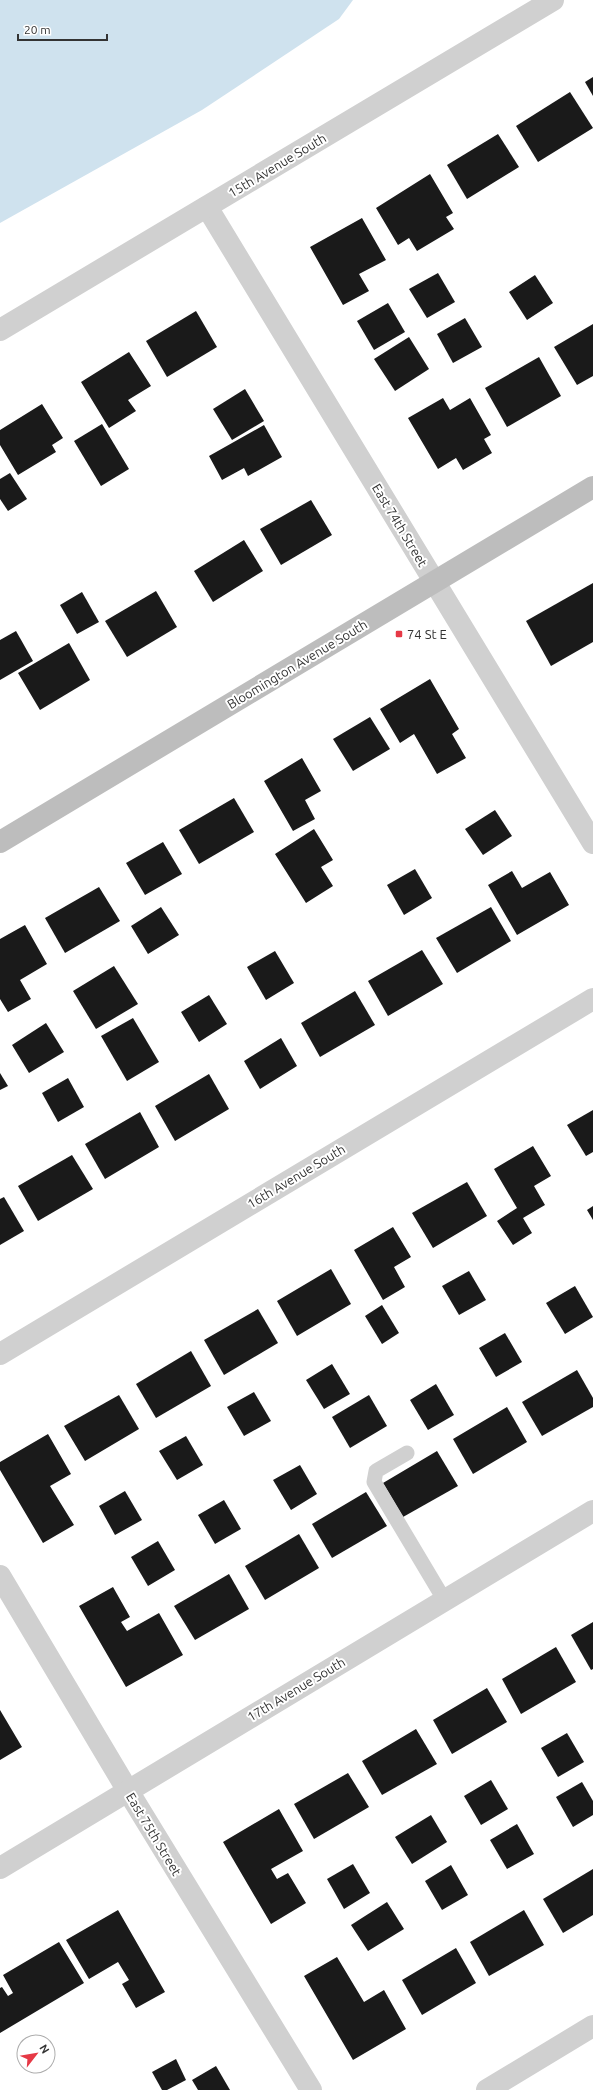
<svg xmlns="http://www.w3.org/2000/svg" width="593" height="2090" font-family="Ubuntu,sans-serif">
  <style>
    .water { fill: #cfe2ee }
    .building { fill: #1a1a1a }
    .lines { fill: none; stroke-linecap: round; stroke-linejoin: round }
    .lane { stroke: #d0d0d0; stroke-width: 15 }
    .street { stroke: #d0d0d0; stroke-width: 22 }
    .secondary { stroke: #bdbdbd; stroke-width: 22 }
    .poi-dot { fill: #e63946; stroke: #fff; stroke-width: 1.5 }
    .labels { text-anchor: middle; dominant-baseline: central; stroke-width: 4; stroke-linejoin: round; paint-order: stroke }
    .street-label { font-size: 13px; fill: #333; stroke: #fff }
    .poi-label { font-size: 13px; fill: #333; stroke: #fff; text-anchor: start }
  </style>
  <rect width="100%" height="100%" fill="#fff"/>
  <!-- water -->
  <path class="water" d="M0,0H353L339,19L202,110L0,223Z"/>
  <!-- building -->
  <g class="building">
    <path d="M593,77V96L585,82Z"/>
    <path d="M570,92L593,128L538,162L516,126Z"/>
    <path d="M498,134L519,167L467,199L447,165Z"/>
    <path d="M430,174L453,213L446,217L454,229L417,251L409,238L398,245L376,208Z"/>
    <path d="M362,218L386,260L359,274L369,291L343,305L310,247Z"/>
    <path d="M438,273L455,302L427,318L409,289Z"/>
    <path d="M535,275L553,303L527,320L509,292Z"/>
    <path d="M388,303L405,332L374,350L357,321Z"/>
    <path d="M196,311L217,347L167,377L146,341Z"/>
    <path d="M465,318L482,347L453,363L437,334Z"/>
    <path d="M593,324V376L577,385L554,347Z"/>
    <path d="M409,337L429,369L395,391L374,359Z"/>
    <path d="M129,352L151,386L128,400L136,411L109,428L81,382Z"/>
    <path d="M539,357L561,396L507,427L485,388Z"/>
    <path d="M245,389L264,421L232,440L213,409Z"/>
    <path d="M443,398L450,410L470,398L491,435L484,439L492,453L463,470L456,458L438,469L408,418Z"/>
    <path d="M42,404L63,438L52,445L56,452L18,475L0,445V430Z"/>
    <path d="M102,424L129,469L101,486L74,441Z"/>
    <path d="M264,425L282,457L248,476L244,468L222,480L209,456Z"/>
    <path d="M10,473L27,499L8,511L0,499V479Z"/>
    <path d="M311,500L332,535L281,565L260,529Z"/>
    <path d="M244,540L263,571L213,602L194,571Z"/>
    <path d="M593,583V642L551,666L526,621Z"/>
    <path d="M156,591L177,627L127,657L105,621Z"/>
    <path d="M82,592L99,622L77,634L60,605Z"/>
    <path d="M16,631L33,661L0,680V640Z"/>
    <path d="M69,643L90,680L40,710L18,673Z"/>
    <path d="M430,679L459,729L452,734L466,758L437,774L414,734L400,743L380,709Z"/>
    <path d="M370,717L390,749L353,771L333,739Z"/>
    <path d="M302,758L321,791L305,800L315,819L293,831L264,781Z"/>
    <path d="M234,798L254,832L199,864L179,830Z"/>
    <path d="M495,810L512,836L483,855L465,829Z"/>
    <path d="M314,829L333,860L321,867L333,886L306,903L275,854Z"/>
    <path d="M163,842L182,874L145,895L126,863Z"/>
    <path d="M415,869L432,898L404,915L387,885Z"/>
    <path d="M512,871L522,888L550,872L569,905L517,935L488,885Z"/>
    <path d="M99,887L120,921L65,953L45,918Z"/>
    <path d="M161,907L179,935L148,954L131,926Z"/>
    <path d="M491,907L511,941L457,973L436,938Z"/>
    <path d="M25,925L47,964L20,980L31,999L8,1012L0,999V939Z"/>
    <path d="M422,950L443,984L388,1016L368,981Z"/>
    <path d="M275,951L294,983L266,1000L247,967Z"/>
    <path d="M114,966L138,1004L96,1029L73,991Z"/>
    <path d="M355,991L375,1025L320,1057L301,1023Z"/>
    <path d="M209,995L227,1024L199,1042L181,1012Z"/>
    <path d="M133,1018L159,1062L127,1081L101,1036Z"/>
    <path d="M46,1023L64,1052L29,1073L12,1045Z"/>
    <path d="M281,1038L297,1066L260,1089L244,1061Z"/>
    <path d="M0,1073L8,1086L0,1090Z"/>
    <path d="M209,1074L229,1109L175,1141L155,1106Z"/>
    <path d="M68,1078L84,1107L58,1122L42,1093Z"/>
    <path d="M593,1110V1152L586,1156L567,1125Z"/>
    <path d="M140,1112L159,1147L105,1179L85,1144Z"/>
    <path d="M533,1146L551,1176L534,1186L545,1205L523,1218L532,1233L513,1245L497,1221L517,1208L494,1169Z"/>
    <path d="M72,1155L93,1189L38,1221L18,1186Z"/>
    <path d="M467,1182L487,1216L433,1248L412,1213Z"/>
    <path d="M4,1197L24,1231L0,1245V1199Z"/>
    <path d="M593,1206V1220L587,1210Z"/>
    <path d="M393,1227L411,1257L394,1267L405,1287L383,1300L354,1250Z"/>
    <path d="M331,1269L351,1304L297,1336L277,1301Z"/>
    <path d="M469,1271L486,1300L459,1315L442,1286Z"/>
    <path d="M575,1286L593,1317L565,1334L546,1303Z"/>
    <path d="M382,1305L399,1333L382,1344L365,1316Z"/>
    <path d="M258,1309L278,1343L224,1375L204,1340Z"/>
    <path d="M505,1333L522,1362L496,1377L479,1348Z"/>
    <path d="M191,1351L211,1386L156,1418L136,1384Z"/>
    <path d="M332,1364L350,1394L324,1409L306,1380Z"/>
    <path d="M577,1370L593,1398V1407L542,1436L522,1402Z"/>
    <path d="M436,1384L454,1415L428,1430L410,1400Z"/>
    <path d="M254,1392L271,1421L244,1436L227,1407Z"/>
    <path d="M119,1395L139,1429L85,1461L64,1426Z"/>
    <path d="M369,1395L387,1426L350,1448L332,1417Z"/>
    <path d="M507,1407L527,1442L473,1474L453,1439Z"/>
    <path d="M48,1434L71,1474L50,1486L74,1525L43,1543L0,1470V1462Z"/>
    <path d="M186,1436L203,1465L177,1480L159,1451Z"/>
    <path d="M437,1451L458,1486L403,1517L383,1483Z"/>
    <path d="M300,1465L317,1494L291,1510L273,1480Z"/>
    <path d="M125,1491L142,1520L115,1535L99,1506Z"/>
    <path d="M366,1492L387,1526L332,1558L312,1524Z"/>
    <path d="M224,1500L241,1529L215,1544L198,1515Z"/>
    <path d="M299,1534L319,1568L265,1600L245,1566Z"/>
    <path d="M158,1541L175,1570L148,1586L131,1557Z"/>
    <path d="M229,1574L249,1609L195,1640L174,1606Z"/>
    <path d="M113,1587L130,1617L121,1622L127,1631L159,1613L183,1655L126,1687L79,1606Z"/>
    <path d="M593,1622V1669L591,1670L571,1635Z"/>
    <path d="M556,1647L576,1682L521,1714L502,1679Z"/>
    <path d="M487,1688L507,1722L452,1754L433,1720Z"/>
    <path d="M0,1710L22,1747L0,1760Z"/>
    <path d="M416,1729L437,1764L382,1795L362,1761Z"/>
    <path d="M567,1733L584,1762L558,1777L541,1748Z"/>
    <path d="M348,1773L369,1807L314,1839L294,1804Z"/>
    <path d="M491,1780L508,1809L481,1825L464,1796Z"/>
    <path d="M582,1782L593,1801V1815L573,1827L556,1797Z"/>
    <path d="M279,1809L303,1851L271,1869L277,1879L288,1873L306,1903L271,1924L223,1842Z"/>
    <path d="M431,1815L447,1842L412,1864L395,1837Z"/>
    <path d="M517,1824L534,1854L507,1869L490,1840Z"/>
    <path d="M353,1864L370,1893L344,1909L327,1879Z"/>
    <path d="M451,1865L468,1895L442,1910L425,1881Z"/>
    <path d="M593,1869V1915L563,1933L543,1899Z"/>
    <path d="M387,1902L404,1929L368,1951L351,1925Z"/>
    <path d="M118,1910L165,1992L136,2008L122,1984L129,1980L118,1962L89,1979L66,1940Z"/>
    <path d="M524,1910L544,1945L489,1976L470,1942Z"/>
    <path d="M59,1942L84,1983L0,2033V1988L2,1987L8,1996L13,1993L3,1975Z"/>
    <path d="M456,1948L476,1983L422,2015L402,1980Z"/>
    <path d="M337,1957L364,2002L384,1990L406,2029L353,2060L304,1976Z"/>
    <path d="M176,2059L186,2080L167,2090H162L152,2072Z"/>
    <path d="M216,2066L230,2090H198L192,2080Z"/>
  </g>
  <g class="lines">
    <!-- lane -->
    <path class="lane" d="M407,1453L376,1471L374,1482L445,1601"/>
    <!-- street -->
    <g class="street">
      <path d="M207,207L593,843"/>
      <path d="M0,330L553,0"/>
      <path d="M0,1354L593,999"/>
      <path d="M0,1576L128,1791L311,2090"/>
      <path d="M0,1868L593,1511"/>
      <path d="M487,2090L593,2026"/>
    </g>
    <!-- secondary -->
    <path class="secondary" d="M0,842L593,487"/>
  </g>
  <!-- markers -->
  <rect class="poi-dot" x="395" y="630" width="8" height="8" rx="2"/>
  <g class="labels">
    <!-- street labels -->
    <g class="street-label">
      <text transform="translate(277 165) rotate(-31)">15th Avenue South</text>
      <text transform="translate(400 525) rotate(59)">East 74th Street</text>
      <text transform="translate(297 664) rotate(-31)">Bloomington Avenue South</text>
      <text transform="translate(296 1176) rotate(-31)">16th Avenue South</text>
      <text transform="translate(296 1689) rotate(-31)">17th Avenue South</text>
      <text transform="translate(154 1834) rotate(59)">East 75th Street</text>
    </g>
    <!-- poi labels -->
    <g class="poi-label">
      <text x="407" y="634">74 St E</text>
    </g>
  </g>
  <!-- north arrow -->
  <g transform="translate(36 2054) rotate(59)"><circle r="19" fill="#ffffff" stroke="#adadad"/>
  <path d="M0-3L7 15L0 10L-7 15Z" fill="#e63946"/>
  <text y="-6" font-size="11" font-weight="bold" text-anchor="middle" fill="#333333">N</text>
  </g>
  <!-- scale -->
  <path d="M18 34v6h89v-6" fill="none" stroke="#333333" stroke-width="2"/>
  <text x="24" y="34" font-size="12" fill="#333333" stroke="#ffffff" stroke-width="3" paint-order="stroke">20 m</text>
</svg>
